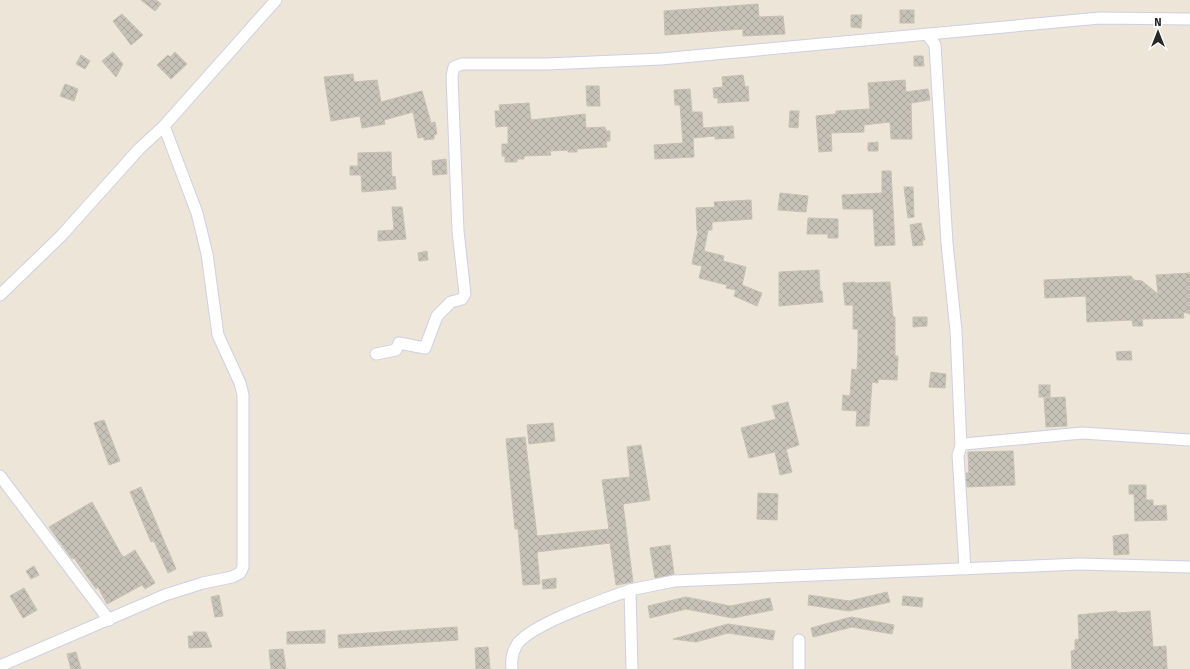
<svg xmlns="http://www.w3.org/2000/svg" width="1190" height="669" font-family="'Fira Sans',sans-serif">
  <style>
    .building { fill: url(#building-cross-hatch); stroke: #c7c1b2 }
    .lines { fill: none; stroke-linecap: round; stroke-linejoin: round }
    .minor-casing { stroke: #cdd0e3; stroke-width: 13 }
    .minor { stroke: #fff; stroke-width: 11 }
  </style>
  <defs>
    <pattern id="building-cross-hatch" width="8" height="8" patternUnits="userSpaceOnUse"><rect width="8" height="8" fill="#c7c2b8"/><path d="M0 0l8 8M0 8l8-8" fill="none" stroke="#aba79e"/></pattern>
  </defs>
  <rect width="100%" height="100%" fill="#ece5d8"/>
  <!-- building -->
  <g class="building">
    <path d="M141,0H156L161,4L155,11Z"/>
    <path d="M758,4L759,17L783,16L785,34L743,36V29L665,35L664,11Z"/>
    <rect x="900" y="10" width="14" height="13"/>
    <path d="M122,14L143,35L131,45L113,21Z"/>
    <path d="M851,15H862L861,28L851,27Z"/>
    <path d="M113,52L123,64L116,77L102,61Z"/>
    <path d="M175,52L187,64L171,79L157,65L168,55L170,57Z"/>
    <path d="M81,55L90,61L85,69L76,64Z"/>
    <path d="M914,56H923L924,66H914Z"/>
    <path d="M353,74L354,82L377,80L381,102L422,91L431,123L435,122L437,134L434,135V139L424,140V137L418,138L413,112L384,120L385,124L362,128L360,116L331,121L324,77Z"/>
    <path d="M743,75L745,87L748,86L749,101L718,103V98H714L713,88L723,87L722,77Z"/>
    <path d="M905,80L906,92L928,89L930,100L911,103L912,139H891L890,122L864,125V132L831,133L832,151L819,152L816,116L836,114V111L870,109L868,83Z"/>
    <path d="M65,84L78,89L74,101L60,96Z"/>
    <path d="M586,86H599L600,106H587Z"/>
    <path d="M690,89L692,112H702L703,128L733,126L734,138L715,139V136L693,138L694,157L655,159L654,145L683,143L680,105H675L674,90Z"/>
    <path d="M529,103L531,120L585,114L586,128L605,127L606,131H610V141H606L607,147L577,149V152H568V150L550,151L551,155L524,156V159H517V162H505V156H502V144H508V126L496,127L495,111H500L499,105Z"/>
    <path d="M790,111H799L798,128L789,127Z"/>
    <path d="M878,142V151H868V143Z"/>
    <path d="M391,152L392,177L395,176L396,189L362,192L361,175H350V166H358V153Z"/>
    <path d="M446,159L447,174L433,175L432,161Z"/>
    <path d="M882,171H891L895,245L875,246L873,209H843L842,195L882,193Z"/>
    <path d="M904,187H913L914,217L908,218Z"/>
    <path d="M780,193L808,196L806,212L778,210Z"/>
    <path d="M751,200L752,219L712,222V230H708L704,251L724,256L723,261L746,267L742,285L762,293L757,306L734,296L736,290L726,288L727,285L699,278L702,266L692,264L698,231H697L696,208L715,207L714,202Z"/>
    <path d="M392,207H402L406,239L378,241V231L394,230Z"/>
    <path d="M808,218L838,219V238H828V234H807Z"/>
    <path d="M921,223L925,240H922L923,245L913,246L910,225Z"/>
    <path d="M427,251L428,260L419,261L418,253Z"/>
    <path d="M819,270L820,291H822L823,302L779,306V272Z"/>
    <path d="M1190,273V314L1183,312L1184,318L1142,319L1143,326H1133L1132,320L1087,322L1086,296L1045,298L1044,280L1131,276L1134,280L1142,281L1158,294L1156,275Z"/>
    <path d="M855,282V283L890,282L893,317H895V356H898L897,380L878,379V383L872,382L869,426H856L857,411L842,410L843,395L850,396L852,369L857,370L858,348V329H853V305H845L843,283Z"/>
    <path d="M913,317H927V326L913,327Z"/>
    <path d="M1131,351L1132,360H1117L1116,352Z"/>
    <path d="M931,372L946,374L945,388L929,387Z"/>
    <rect x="1039" y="385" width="11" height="12"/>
    <path d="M1065,397L1067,426L1046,427L1044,398Z"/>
    <path d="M788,402L799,445L786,449L792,472L780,475L775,452L749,458L741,428L776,419L772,406Z"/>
    <path d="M104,420L120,461L109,465L94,423Z"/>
    <path d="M553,423L555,441L529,444L527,425Z"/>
    <path d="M525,437L537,536L609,529L602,480L630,477L627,447L641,445L650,500L623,504L633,582L616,585L610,543L537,552L540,584L523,585L518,529H515L506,439Z"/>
    <path d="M1013,451L1015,485L967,487L966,473H969L968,452Z"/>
    <path d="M1129,485H1146V500H1153V506L1166,505L1167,520L1135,521L1134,494H1129Z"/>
    <path d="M141,487L176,569L168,573L154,541L151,542L130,492Z"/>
    <path d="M758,493L778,494L777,520L757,519Z"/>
    <path d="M92,502L121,554L124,557L135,550L155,583L145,589L142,585L107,604L98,587L96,589L74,558L72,559L49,527Z"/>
    <path d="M1128,534L1129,554L1114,555L1113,536Z"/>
    <path d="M670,545L674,574L655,578L650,548Z"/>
    <path d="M34,566L39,575L31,579L26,571Z"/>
    <path d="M556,578V588L543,589L542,580Z"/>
    <path d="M24,588L37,610L23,618L10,596Z"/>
    <path d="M887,592L890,602L849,611L808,605L809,595L849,601Z"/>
    <path d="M219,595L223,616L215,617L211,597Z"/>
    <path d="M903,596L923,598L922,607L902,605Z"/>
    <path d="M686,597L730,606L770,598L773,610L733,618L686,609L650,618L648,606Z"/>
    <path d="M1117,611V613L1150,611L1153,647L1166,646L1167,669H1072L1071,651L1075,650V640L1079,639L1078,615Z"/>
    <path d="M851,617L894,625L892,634L852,627L813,637L811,628Z"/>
    <path d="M728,624L775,631L773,640L728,633L696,642L673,639Z"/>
    <path d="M457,627L458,640L339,648L338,635Z"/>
    <path d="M325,630V643L287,644V632Z"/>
    <path d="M193,632H206L212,647L189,648L188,636H194Z"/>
    <path d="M488,647L490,669H476L475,648Z"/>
    <path d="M283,649L286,669H271L269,650Z"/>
    <path d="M76,652L81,669H71L67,654Z"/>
  </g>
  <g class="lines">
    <!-- minor casing -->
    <g class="minor-casing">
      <g id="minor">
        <path d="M927,34L935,45L947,243L956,331L961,446"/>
        <path d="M0,295L61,236L139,149L164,126L276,0"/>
        <path d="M376,354L396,350L399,343L425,348L437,316L451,302L462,299L465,294L458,231L452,76L454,67L462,64H547L661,59L1100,18L1190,19"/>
        <path d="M0,476L109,620"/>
        <path d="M965,569L958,455L961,446L964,444L1082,433L1190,440"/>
        <path d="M799,640V669"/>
        <path d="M0,666L165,595L203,583L232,577L240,573L243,567V395L240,383L218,335L207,254L197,213L164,126"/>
        <path d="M512,669C511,660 513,650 518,643C536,622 603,600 630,590"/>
        <path d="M632,669L630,590L674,581L1079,564L1190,567"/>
      </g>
    </g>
    <!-- minor -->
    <use href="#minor" class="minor"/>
  </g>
  <!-- north arrow -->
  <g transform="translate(1158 32)" stroke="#ffffff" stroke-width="3" paint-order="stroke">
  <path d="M0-3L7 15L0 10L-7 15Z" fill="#282828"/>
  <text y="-6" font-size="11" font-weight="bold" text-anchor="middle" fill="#282828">N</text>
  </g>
</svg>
